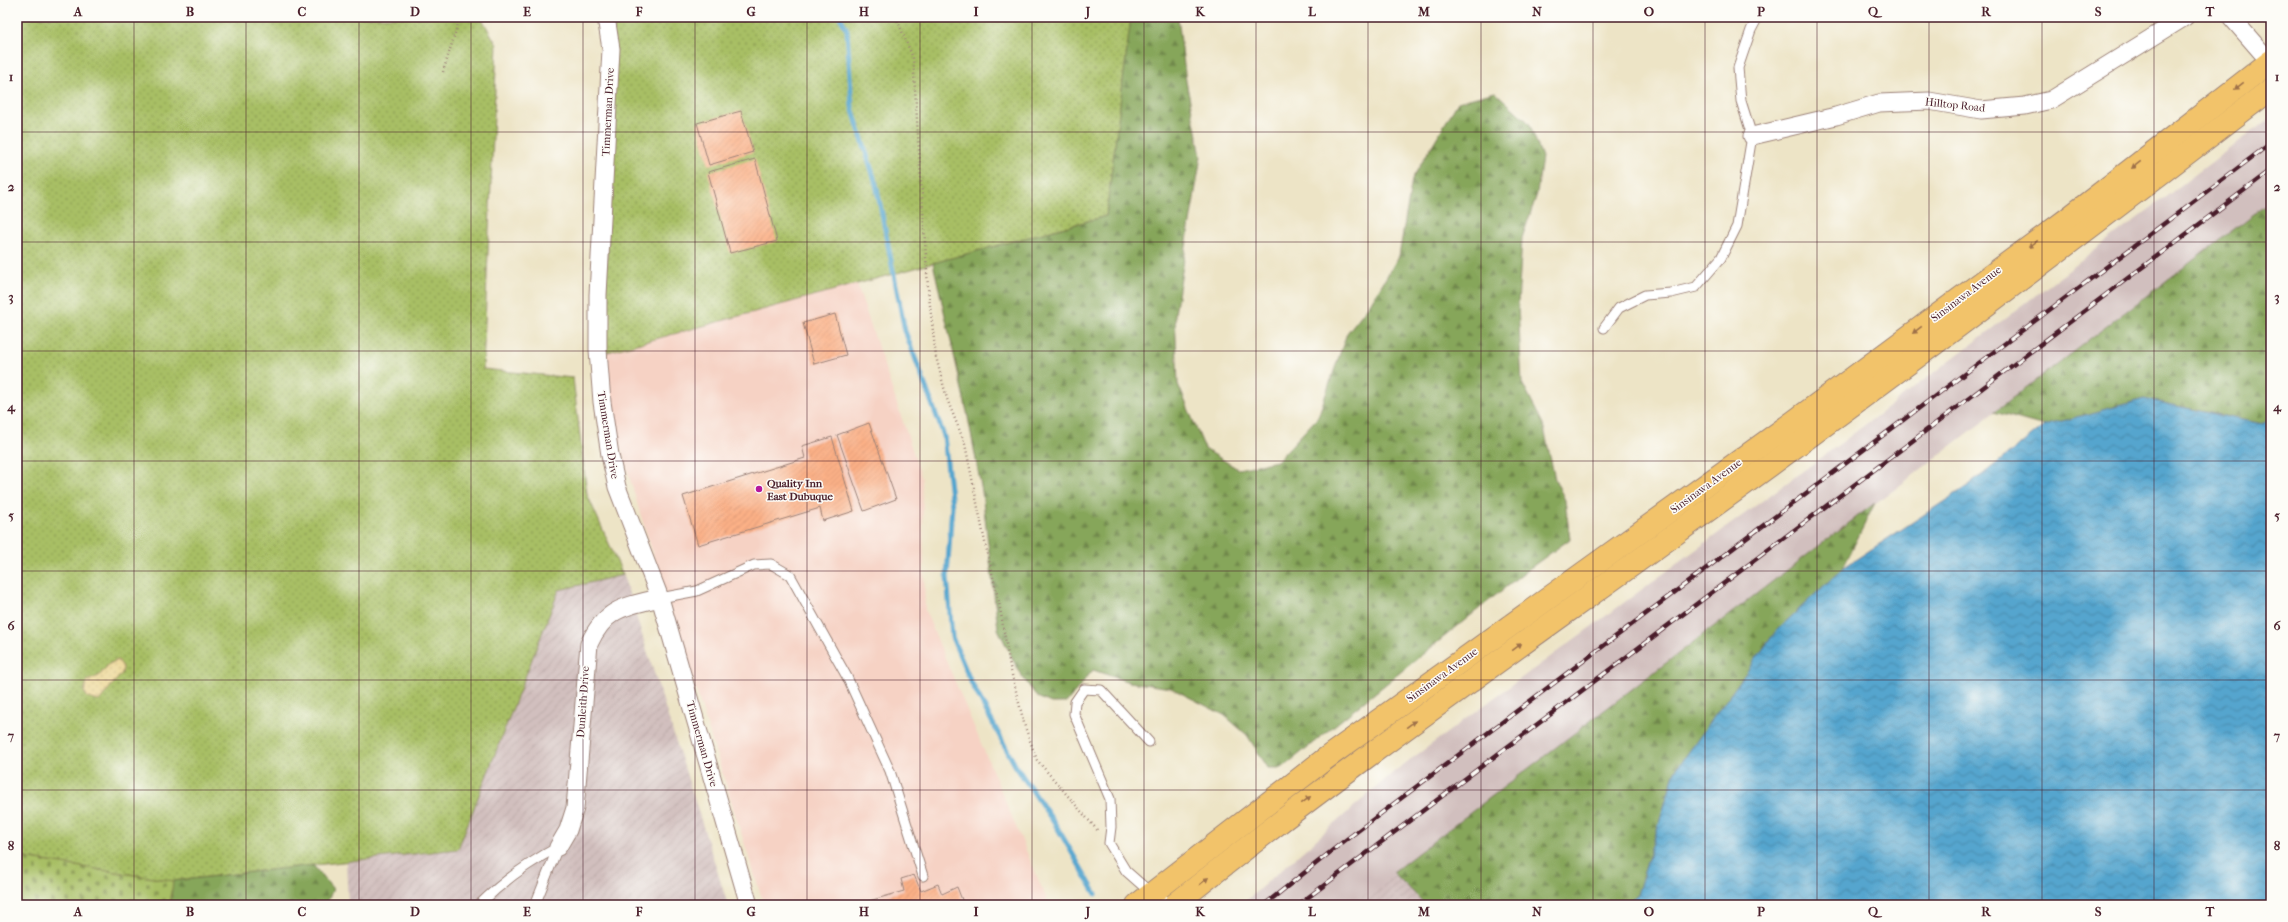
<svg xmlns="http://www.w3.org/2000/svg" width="2288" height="922" font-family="'IM FELL French Canon',serif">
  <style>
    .built { fill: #f6d2c4 }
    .industrial { fill: url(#industrial-furrows) }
    .railway { fill: #d1bfbe }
    .grass { fill: url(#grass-dots); stroke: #796f48 }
    .forest { fill: url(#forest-firs); stroke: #686242 }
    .sand { fill: url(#sand-dots); stroke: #9c7c64 }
    .cemetery { fill: url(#cemetery-stones); stroke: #796f48 }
    .water { fill: url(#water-waves); stroke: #4f627c }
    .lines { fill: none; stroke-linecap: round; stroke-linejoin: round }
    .stream { stroke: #54a5ce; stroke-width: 5 }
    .building { fill: url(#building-hatch) }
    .service-casing { stroke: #9c8278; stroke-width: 11 }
    .minor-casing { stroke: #9c8278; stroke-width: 19 }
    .trunk-casing { stroke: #9c8278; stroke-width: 24 }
    .path { stroke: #9c8278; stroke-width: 2.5; stroke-dasharray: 1 3; stroke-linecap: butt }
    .service { stroke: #fff; stroke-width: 9 }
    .minor { stroke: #fff; stroke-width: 17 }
    .trunk { stroke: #f2c36a; stroke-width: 22 }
    .rail-casing { stroke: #4a1f2b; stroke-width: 4.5 }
    .rail { stroke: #fdfcf7; stroke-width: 3; stroke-dasharray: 9; stroke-linecap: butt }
    .oneway { fill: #9e714a }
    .grid { fill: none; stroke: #4a1f2b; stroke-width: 1; stroke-opacity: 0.55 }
    .poi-dot { fill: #b5179e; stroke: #fdfcf7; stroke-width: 1.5 }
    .labels { text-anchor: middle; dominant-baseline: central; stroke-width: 3; stroke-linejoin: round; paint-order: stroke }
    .street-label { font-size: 11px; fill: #4a1f2b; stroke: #fdfcf7 }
    .poi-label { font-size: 11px; font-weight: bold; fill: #4a1f2b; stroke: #fdfcf7; text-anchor: start }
    .neatline { fill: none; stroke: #4a1f2b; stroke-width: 1.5 }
    .grid-label { font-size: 13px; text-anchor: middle; font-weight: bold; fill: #4a1f2b }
  </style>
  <defs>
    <pattern id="industrial-furrows" width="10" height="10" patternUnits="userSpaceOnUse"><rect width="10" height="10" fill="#d1bfbe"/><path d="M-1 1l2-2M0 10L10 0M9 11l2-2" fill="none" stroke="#b5a4a3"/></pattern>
    <pattern id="grass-dots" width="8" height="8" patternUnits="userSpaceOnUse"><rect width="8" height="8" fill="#a8bf65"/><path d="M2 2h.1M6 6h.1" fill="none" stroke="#8b9b53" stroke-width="1.8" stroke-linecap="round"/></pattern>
    <pattern id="forest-firs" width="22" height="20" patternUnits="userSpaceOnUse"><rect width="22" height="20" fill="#86a65a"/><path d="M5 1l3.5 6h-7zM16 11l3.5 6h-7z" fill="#70874b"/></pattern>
    <pattern id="sand-dots" width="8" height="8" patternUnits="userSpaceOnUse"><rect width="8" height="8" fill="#eeda9e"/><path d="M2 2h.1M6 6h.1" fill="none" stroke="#cebb88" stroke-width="1.8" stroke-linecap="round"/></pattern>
    <pattern id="cemetery-stones" width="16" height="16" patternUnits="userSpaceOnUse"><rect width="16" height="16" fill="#a8bf65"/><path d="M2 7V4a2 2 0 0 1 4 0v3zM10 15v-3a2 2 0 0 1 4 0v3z" fill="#8b9b53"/></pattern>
    <pattern id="water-waves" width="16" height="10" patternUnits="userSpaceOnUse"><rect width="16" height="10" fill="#54a5ce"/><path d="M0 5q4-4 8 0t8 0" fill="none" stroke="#4886a7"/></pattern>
    <pattern id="building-hatch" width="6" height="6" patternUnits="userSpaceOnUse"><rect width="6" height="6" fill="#fbb086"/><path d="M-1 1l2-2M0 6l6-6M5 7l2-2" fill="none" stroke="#d99774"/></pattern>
  </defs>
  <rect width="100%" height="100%" fill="#fdfcf7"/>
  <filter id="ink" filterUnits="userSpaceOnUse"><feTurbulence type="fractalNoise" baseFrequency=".025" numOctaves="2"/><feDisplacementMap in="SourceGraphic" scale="8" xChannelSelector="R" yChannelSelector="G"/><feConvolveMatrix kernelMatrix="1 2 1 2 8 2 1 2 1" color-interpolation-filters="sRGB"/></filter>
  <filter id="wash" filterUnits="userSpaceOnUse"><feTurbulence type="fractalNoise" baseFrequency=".012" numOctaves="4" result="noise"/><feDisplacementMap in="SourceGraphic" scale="16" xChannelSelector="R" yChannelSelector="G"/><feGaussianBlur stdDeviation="0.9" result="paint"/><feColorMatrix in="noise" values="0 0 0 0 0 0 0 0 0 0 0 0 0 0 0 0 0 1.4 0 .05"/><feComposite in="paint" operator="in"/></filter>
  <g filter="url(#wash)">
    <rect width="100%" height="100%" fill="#ede4c6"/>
    <!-- built -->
    <path class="built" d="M857,284L922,479L925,610L1049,905H764L640,513L618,438L604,353Z"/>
    <!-- industrial -->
    <g class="industrial">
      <path d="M623,575L728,905H348L346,862L458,849L559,590Z"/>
      <path d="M1393,872L1426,905H1352Z"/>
    </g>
    <!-- railway -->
    <path class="railway" d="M2271,117V201L1352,905H1241L1395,771L1841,443Z"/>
    <!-- grass -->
    <g class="grass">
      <path d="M17,17H481L497,45L483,369L573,378L587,494L623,575L559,590L458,849L173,881L17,857Z"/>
      <path d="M614,17H1132L1106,216L604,353Z"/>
    </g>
    <!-- forest -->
    <g class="forest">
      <path d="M1131,17H1178L1186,81L1201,156L1175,314L1178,384L1205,449L1238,469L1277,461L1318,417L1347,333L1370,304L1399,256L1412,179L1458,102L1495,92L1529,123L1542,157L1537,194L1522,238L1518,305L1522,383L1543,424L1555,479L1565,500L1570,539L1522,574L1282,768H1268L1247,735L1224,715L1171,688L1129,682L1093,670L1066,703H1051L1037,697L1019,672L998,629L982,492L967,412L933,263L1106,216Z"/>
      <path d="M2271,201V420L2262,424L2144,399L2044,426L1994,412Z"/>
      <path d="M1875,503L1843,568L1776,631L1675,771L1637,895L1623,905H1426L1393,872Z"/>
      <path d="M313,865L333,889L326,905H166L173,881Z"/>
    </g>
    <!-- sand -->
    <path class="sand" d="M118,660L123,667L122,673L99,701L88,698L84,692L87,681L99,676L109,664Z"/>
    <!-- cemetery -->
    <path class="cemetery" d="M17,857L173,881L170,905H17Z"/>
    <!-- water -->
    <path class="water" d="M2144,399L2261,424L2271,420V905H1623L1637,895L1675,771L1776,631L1843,568L1969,485L2044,426Z"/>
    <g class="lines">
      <!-- stream -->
      <path class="stream" d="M840,17L847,30L852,107L876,184L905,331L944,436L952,506L947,576L952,637L970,680L1015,765L1057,827L1096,894"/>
    </g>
    <g id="blocks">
      <!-- building -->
      <g class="building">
        <path d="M741,111L753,152L709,165L697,123Z"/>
        <path d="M755,159L777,241L730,253L708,172Z"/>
        <path d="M835,314L846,355L814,364L803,323Z"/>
        <path d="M869,423L896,499L864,511L837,435Z"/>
        <path d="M832,437L854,511L823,521L820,508L698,545L683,496L805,458L802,446Z"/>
        <path d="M914,875L921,891L938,884L942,894L957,887L964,905H855L904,891L901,879Z"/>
      </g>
    </g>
  </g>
  <g filter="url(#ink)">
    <use href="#blocks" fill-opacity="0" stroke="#9c8278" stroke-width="1"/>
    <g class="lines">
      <!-- service casing -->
      <g class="service-casing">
        <g id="service">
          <path d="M1604,328L1619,308L1645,295L1671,293L1696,287L1721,258L1737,226L1752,136L1741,101L1738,68L1751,30L1758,17"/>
          <path d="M660,598L697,591L754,565L771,564L790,575L847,677L890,771L923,876"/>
          <path d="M1149,742L1101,690L1084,689L1075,702L1074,714L1110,799L1111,827L1109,843L1126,871L1151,893L1175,905"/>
          <path d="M479,905C503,881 528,863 558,847"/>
          <path d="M535,905L558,847"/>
        </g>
      </g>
      <!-- minor casing -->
      <g class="minor-casing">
        <g id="minor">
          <path d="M606,17L611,49L598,295V350L602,402L610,455L617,487L660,598L749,905"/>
          <path d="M2231,17L2271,63"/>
          <path d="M1752,136L1836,116L1879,103L1929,101L1981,110L2025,106L2051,100L2185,17"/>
          <path d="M558,847L568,830L575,808L589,644C605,608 625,606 660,598"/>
        </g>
      </g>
      <!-- trunk casing -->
      <g class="trunk-casing">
        <g id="trunk">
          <path d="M1137,905L1325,759L1792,423L2066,220L2271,61"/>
          <path d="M1174,905C1338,773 1511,653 1682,529C1881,386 2077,238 2271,89"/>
        </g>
      </g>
      <!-- path -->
      <g class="path">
        <path d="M896,17L913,58L928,288L936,357L947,399L965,444L986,547L999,602L1010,667L1025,727L1037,760L1098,831"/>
        <path d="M443,72L458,24L457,17"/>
      </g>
      <!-- service -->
      <use href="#service" class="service"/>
      <!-- minor -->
      <use href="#minor" class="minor"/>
      <!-- trunk -->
      <use href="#trunk" class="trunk"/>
      <!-- rail casing -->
      <g class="rail-casing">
        <g id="rail">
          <path d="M1264,905L1343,842L2271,143"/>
          <path d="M1298,905L2271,170"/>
        </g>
      </g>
      <!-- rail -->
      <use href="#rail" class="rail"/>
    </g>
    <!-- one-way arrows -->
    <defs><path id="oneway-solid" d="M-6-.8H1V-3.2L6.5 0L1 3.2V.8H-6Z"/></defs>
    <g class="oneway">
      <use href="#oneway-solid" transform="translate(2239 86) rotate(142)"/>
      <use href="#oneway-solid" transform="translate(2136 165) rotate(142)"/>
      <use href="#oneway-solid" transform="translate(2033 244) rotate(143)"/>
      <use href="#oneway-solid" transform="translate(1917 330) rotate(143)"/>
      <use href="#oneway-solid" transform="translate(1517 647) rotate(-36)"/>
      <use href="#oneway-solid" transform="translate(1411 724) rotate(-36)"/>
      <use href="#oneway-solid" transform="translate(1306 800) rotate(-37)"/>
      <use href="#oneway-solid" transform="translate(1204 881) rotate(-39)"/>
    </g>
  </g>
  <!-- grid -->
  <path class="grid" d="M134,17V905M246,17V905M359,17V905M471,17V905M583,17V905M695,17V905M807,17V905M920,17V905M1032,17V905M1144,17V905M1256,17V905M1368,17V905M1481,17V905M1593,17V905M1705,17V905M1817,17V905M1929,17V905M2042,17V905M2154,17V905M17,132H2271M17,242H2271M17,351H2271M17,461H2271M17,571H2271M17,680H2271M17,790H2271"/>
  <!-- markers -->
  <circle class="poi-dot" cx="759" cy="489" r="4"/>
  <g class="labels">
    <!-- street labels -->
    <g class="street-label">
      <text transform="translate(1955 105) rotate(6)">Hilltop Road</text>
      <text transform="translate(608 112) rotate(-87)">Timmerman Drive</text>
      <text transform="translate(1966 294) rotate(-37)">Sinsinawa Avenue</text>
      <text transform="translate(608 435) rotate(81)">Timmerman Drive</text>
      <text transform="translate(1706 486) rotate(-36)">Sinsinawa Avenue</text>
      <text transform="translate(1442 675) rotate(-36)">Sinsinawa Avenue</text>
      <text transform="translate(583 702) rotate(-86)">Dunleith Drive</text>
      <text transform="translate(702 744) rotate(74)">Timmerman Drive</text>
    </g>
    <!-- poi labels -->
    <g class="poi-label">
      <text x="767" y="483">Quality Inn<tspan x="767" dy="13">East Dubuque</tspan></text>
    </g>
  </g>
  <!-- margin -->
  <rect width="2288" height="922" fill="none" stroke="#fdfcf7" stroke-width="44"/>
  <rect x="22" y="22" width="2244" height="878" class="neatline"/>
  <g class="grid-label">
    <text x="78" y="16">A</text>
    <text x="190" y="16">B</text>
    <text x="302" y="16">C</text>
    <text x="415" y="16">D</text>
    <text x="527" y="16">E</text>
    <text x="639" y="16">F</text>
    <text x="751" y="16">G</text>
    <text x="864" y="16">H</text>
    <text x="976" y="16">I</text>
    <text x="1088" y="16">J</text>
    <text x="1200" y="16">K</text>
    <text x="1312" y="16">L</text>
    <text x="1424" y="16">M</text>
    <text x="1537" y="16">N</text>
    <text x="1649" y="16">O</text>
    <text x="1761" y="16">P</text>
    <text x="1873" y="16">Q</text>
    <text x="1986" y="16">R</text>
    <text x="2098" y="16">S</text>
    <text x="2210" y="16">T</text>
    <text x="11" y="81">1</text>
    <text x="2277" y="81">1</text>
    <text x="11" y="191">2</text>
    <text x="2277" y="191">2</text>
    <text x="11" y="301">3</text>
    <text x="2277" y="301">3</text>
    <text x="11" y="411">4</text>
    <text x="2277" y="411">4</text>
    <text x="11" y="520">5</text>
    <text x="2277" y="520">5</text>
    <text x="11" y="630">6</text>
    <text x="2277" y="630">6</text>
    <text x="11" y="740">7</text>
    <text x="2277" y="740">7</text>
    <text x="11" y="850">8</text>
    <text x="2277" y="850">8</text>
    <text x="78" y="916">A</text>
    <text x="190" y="916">B</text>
    <text x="302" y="916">C</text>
    <text x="415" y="916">D</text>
    <text x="527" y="916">E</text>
    <text x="639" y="916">F</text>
    <text x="751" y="916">G</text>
    <text x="864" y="916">H</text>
    <text x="976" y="916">I</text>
    <text x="1088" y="916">J</text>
    <text x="1200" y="916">K</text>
    <text x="1312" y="916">L</text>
    <text x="1424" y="916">M</text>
    <text x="1537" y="916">N</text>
    <text x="1649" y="916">O</text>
    <text x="1761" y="916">P</text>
    <text x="1873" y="916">Q</text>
    <text x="1986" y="916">R</text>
    <text x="2098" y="916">S</text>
    <text x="2210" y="916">T</text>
  </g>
</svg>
